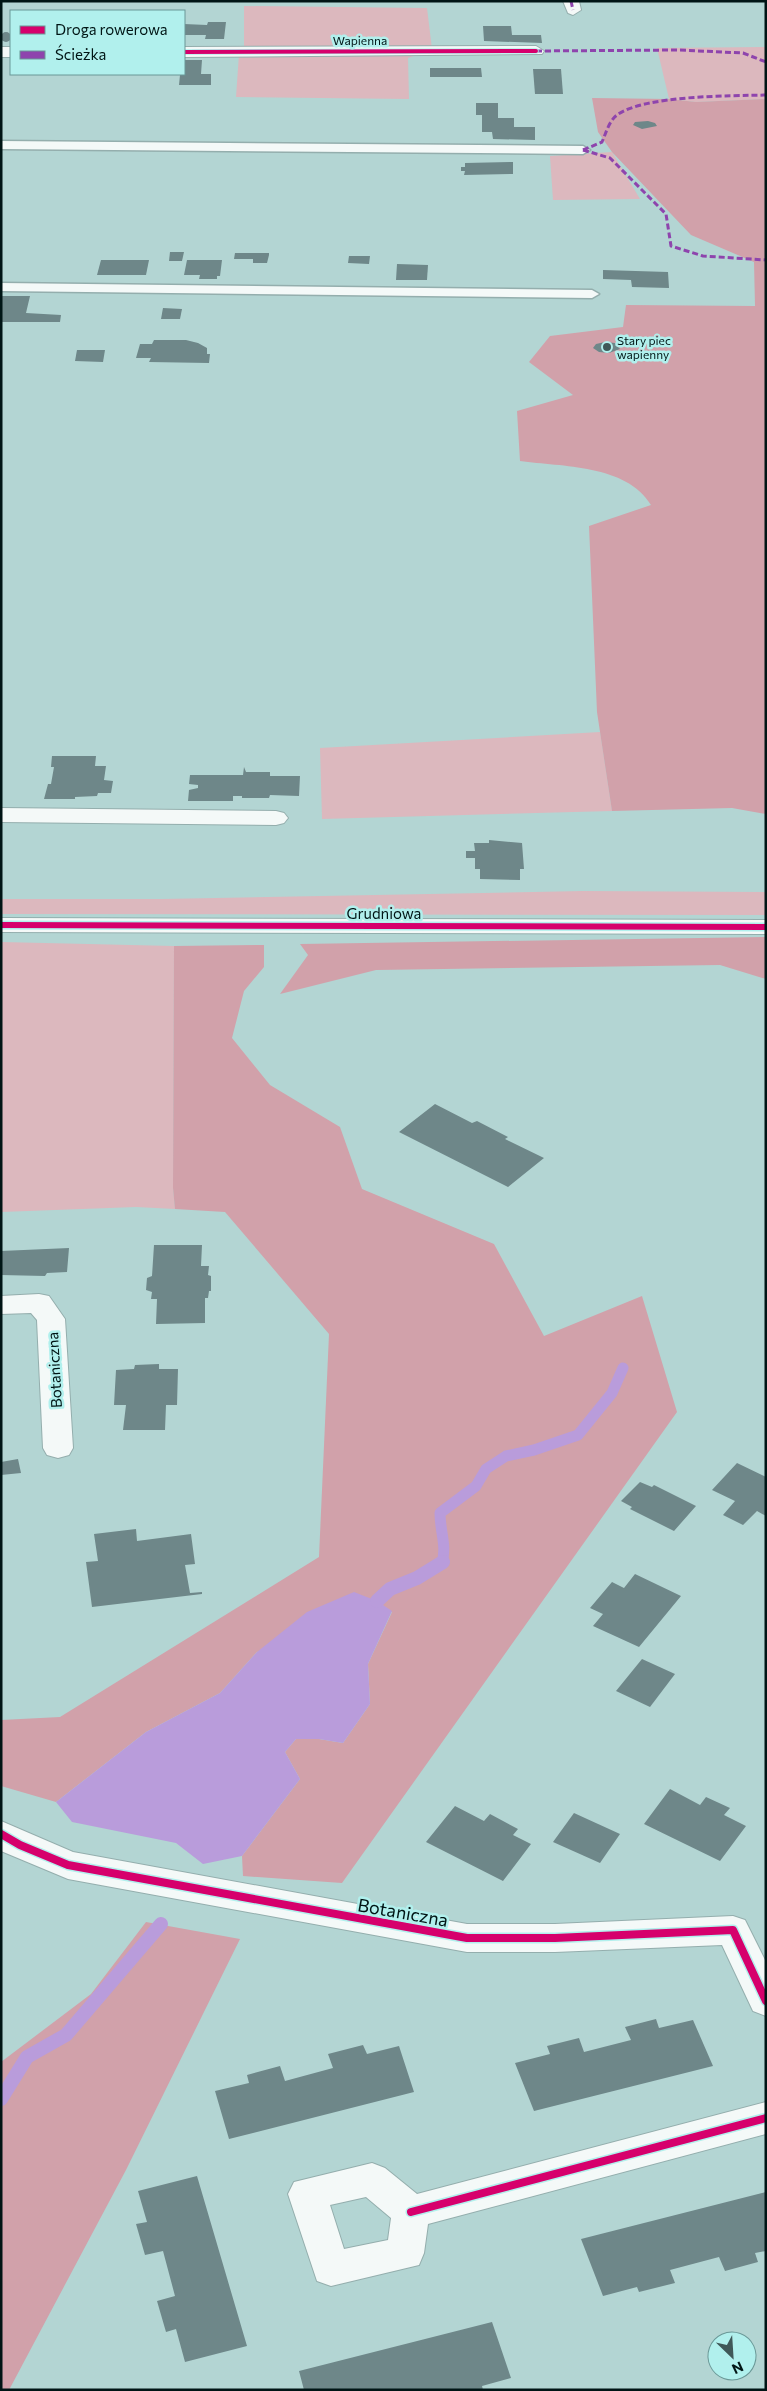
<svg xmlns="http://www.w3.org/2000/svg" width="767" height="2391" font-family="Commissioner,sans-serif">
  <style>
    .green { fill: #dcb8be }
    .forest { fill: #d1a1aa }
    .water { fill: #b99cdb }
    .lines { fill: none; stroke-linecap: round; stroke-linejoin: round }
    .stream-far1 { stroke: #b99cdb; stroke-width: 11 }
    .stream { stroke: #b99cdb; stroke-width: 14 }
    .building { fill: #6e8789 }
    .lane-casing { stroke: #94aead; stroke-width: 3 }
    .street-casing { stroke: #94aead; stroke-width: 2 }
    .secondary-casing { stroke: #94aead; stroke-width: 2 }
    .lane { fill: #f4f9f8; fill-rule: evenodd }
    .street { fill: #f4f9f8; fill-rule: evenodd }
    .secondary { fill: #f4f9f8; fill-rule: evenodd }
    .quiet { stroke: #8e44ad; stroke-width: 3; stroke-dasharray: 6 3; stroke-linecap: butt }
    .cycleway-far2-casing { stroke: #b1f0ed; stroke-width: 5.5 }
    .cycleway-far1-casing { stroke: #b1f0ed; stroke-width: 9 }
    .cycleway-casing { stroke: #b1f0ed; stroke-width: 11 }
    .cycleway-far2 { stroke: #d6006c; stroke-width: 4 }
    .cycleway-far1 { stroke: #d6006c; stroke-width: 6 }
    .cycleway { stroke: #d6006c; stroke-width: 8 }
    .poi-dot { fill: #3f5858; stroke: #b1f0ed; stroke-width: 2 }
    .labels { text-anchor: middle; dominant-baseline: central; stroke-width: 5; stroke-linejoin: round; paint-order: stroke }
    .far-street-label { font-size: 12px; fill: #001515; stroke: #b1f0ed }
    .far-poi-label { font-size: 12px; fill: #001515; stroke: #b1f0ed; text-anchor: start }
    .street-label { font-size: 15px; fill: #001515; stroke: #b1f0ed }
    .near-street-label { font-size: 18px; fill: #001515; stroke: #b1f0ed }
  </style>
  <rect width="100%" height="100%" fill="#b3d5d3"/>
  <!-- green -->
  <g class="green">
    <path d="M244,6L427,8L432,49L408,58L409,99L236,97L239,54L244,48Z"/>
    <path d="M766,47V99L696,102L669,99L657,48Z"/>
    <path d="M612,152L640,199L553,200L550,156Z"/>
    <path d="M600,732L612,811L322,819L320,748Z"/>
    <path d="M583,891L766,892V915L1,914V899H162Z"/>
    <path d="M1,942L174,946L173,1188L175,1209L136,1207L1,1212Z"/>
  </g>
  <!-- forest -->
  <g class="forest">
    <path d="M592,98L669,99L696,102L766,99V814L732,808L612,811L597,712L589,526L651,505C626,464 562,467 520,461L517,411L573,395L529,362L550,336L623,327L626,305L755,306L754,262L691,235L612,152L598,132Z"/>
    <path d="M766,937V979L720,965L376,970L280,994L308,955L300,944Z"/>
    <path d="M264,945V967L244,991L232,1038L270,1085L340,1127L362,1189L494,1244L544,1336L642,1296L677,1412L342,1883L243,1876L242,1856L300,1779L285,1752L296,1739H319L343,1743L370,1704L368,1664L392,1612L257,1652L220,1693L146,1732L56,1802L1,1786V1720L60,1717L319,1557L329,1334L225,1212L175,1209L173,1188L174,946Z"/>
    <path d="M146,1922L240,1939L126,2170L9,2390H1V2062L91,1994Z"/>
  </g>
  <!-- water -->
  <path class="water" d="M354,1592L377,1601L392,1611L368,1664L370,1704L343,1743L319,1739H296L285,1752L300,1779L242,1856L203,1864L176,1843L72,1822L56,1802L146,1732L220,1693L257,1652L307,1612Z"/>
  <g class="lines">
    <!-- stream-far1 -->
    <path class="stream-far1" d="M442,1563C447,1545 440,1532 440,1513L476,1486L486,1469L506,1456L534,1450L578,1435L612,1393L623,1368"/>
    <!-- stream -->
    <g class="stream">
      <path d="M377,1601L390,1589L417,1578L443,1562"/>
      <path d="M1,2099L27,2057L66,2035L161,1924"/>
    </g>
  </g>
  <!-- building -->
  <g class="building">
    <path d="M208,22H226L224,39H205L206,35H184V24L207,25Z"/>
    <path d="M483,26H511L512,35H541L542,43L484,41Z"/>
    <circle cx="6" cy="37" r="5"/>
    <path d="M184,60H202L201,74H211V85H179L180,75L184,74Z"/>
    <path d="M430,68H481L482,77H430Z"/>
    <path d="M533,69H561L563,94H535Z"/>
    <path d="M476,103H498V118H514V127H535V140L493,139L492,132H482V115H476Z"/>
    <path d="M648,121L655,123L657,126L642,129L633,125L635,122Z"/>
    <path d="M513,162V174L464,175L465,171H461V167H465V163Z"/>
    <path d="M170,252H184L182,261H169Z"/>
    <path d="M235,253H269V255L267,263H253V259H234Z"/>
    <path d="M349,256H370L369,264L348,263Z"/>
    <path d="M101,260H149L146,275H97Z"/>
    <path d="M187,260H222L220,276H217V279H199L200,275H184Z"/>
    <path d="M397,264L428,265L427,280H396Z"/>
    <path d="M603,270L668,272L669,288L632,287L631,280L603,279Z"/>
    <path d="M1,296H30L26,313L61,315L60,322H1Z"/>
    <path d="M163,308L182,309L180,319H161Z"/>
    <path d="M154,340H186L198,343L207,348V354H210L209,363L149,362L151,358H136L140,344H152Z"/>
    <path d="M605,342L615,343L620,349L609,353L599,352L593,348L596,344Z"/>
    <path d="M77,350H105L103,362L75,361Z"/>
    <path d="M52,756H96L95,766H106L104,780L113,781L111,793H98L97,796L75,797V799H44L48,784H51L54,767H51Z"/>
    <path d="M244,767L246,772H270V776H300L299,796L270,795L269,798H242V796H233V801H188L189,790L198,788V785L189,784L190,775H243Z"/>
    <path d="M489,840L522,843L524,869H520V880L480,879V869H475V858H466V851H475L474,843H489Z"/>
    <path d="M435,1104L472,1123L477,1121L508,1137L505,1139L544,1158L508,1187L399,1132Z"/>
    <path d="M154,1245H202L201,1266H209L208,1275L211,1276V1291H209L208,1298H205V1323L156,1324L157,1299H151L152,1292L146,1290L147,1278L152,1276Z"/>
    <path d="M69,1248L67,1272L47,1273L45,1276L1,1275V1251Z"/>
    <path d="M159,1364V1369H178L177,1405H166L165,1430H123L126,1405H114L116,1370L134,1369L135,1365Z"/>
    <path d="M18,1459L21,1473L1,1475V1462Z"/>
    <path d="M737,1463L766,1477V1516L757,1511L743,1525L723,1515L735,1501L712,1490Z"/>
    <path d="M640,1482L652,1487L654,1485L696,1506L674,1531L630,1509L632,1507L621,1501Z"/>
    <path d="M136,1529L137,1541L191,1534L195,1564L185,1565L190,1593L202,1592V1594L92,1607L86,1562L98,1561L94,1534Z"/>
    <path d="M635,1574L681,1596L639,1647L593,1626L603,1614L590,1608L612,1582L624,1588Z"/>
    <path d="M642,1659L675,1674L650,1707L616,1691Z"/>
    <path d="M670,1789L700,1805L706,1797L730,1808L724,1815L746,1826L720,1861L644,1824Z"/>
    <path d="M455,1806L484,1821L490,1814L518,1829L513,1835L531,1844L503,1881L426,1842Z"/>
    <path d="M574,1813L620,1834L600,1863L553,1842Z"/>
    <path d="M656,2019L659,2028L693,2020L713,2066L534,2111L515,2063L550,2054L547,2046L579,2038L584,2052L631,2040L625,2027Z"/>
    <path d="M363,2045L367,2054L399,2046L414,2092L229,2139L215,2091L249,2083L247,2075L280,2066L285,2081L333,2068L328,2054Z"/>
    <path d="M197,2176L247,2346L185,2362L176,2329L166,2332L157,2301L175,2296L163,2251L145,2255L136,2224L147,2222L138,2191Z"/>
    <path d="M766,2192V2251L755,2253L758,2262L725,2271L719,2257L670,2270L675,2283L639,2292L637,2287L603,2296L581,2239Z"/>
    <path d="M492,2322L511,2378L482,2386L483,2390H304L299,2371Z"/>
  </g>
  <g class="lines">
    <!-- lane casing -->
    <g class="lane-casing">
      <g id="lane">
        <path d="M1,141L583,146L590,150L583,154L1,149Z"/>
        <path d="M1,283L592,290L599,294L592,298L1,291Z"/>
      </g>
    </g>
    <!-- street casing -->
    <g class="street-casing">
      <g id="street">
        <path d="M563,1H579L581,10L573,15L568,13Z"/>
        <path d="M536,46L544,51L542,54L184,57V47Z"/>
        <rect x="1" y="47" width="10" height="10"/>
        <path d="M1,808L276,811L284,813L288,818L284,823L276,825L1,822Z"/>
        <path d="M39,1294L49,1296L65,1319L73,1448L69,1455L58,1458L47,1455L43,1448L37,1320L31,1313L1,1314V1296Z"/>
        <path d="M1,1821L73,1852L467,1924H555L733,1916L745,1920L766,1962V2016L753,2011L722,1945L555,1952H467L68,1879L1,1851Z"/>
        <path d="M766,2102V2134L428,2224L424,2253L419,2265L331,2286L317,2281L288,2194L294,2182L372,2163L385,2168L417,2194ZM366,2197L391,2218L388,2240L344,2249L330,2205Z"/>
      </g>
    </g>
    <!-- secondary casing -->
    <g class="secondary-casing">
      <path id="secondary" d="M1,918L766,920V934L1,932Z"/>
    </g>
    <!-- lane -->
    <use href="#lane" class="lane"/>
    <!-- street -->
    <use href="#street" class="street"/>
    <!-- secondary -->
    <use href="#secondary" class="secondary"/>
    <!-- quiet -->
    <g class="quiet">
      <path d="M571,1L573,10"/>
      <path d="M536,51L679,50L743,53L766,62"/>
      <path d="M583,150L610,158L666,214L671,246L703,256L766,260"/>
      <path d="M583,150L602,142C606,133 609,121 617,115C645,95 730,96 766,95"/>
    </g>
    <!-- cycleway-far2 casing -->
    <g class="cycleway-far2-casing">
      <path id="cycleway-far2" d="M184,52L536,51"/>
    </g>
    <!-- cycleway-far1 casing -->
    <g class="cycleway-far1-casing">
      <path id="cycleway-far1" d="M1,925L766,927"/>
    </g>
    <!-- cycleway casing -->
    <g class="cycleway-casing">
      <g id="cycleway">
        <path d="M1,1834L20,1845L68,1865L467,1938H555L733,1930L766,2001"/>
        <path d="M411,2212L766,2118"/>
      </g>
    </g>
    <!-- cycleway-far2 -->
    <use href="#cycleway-far2" class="cycleway-far2"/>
    <!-- cycleway-far1 -->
    <use href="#cycleway-far1" class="cycleway-far1"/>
    <!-- cycleway -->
    <use href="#cycleway" class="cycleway"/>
  </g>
  <!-- markers -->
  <circle class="poi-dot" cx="607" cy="347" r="5"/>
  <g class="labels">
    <!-- far-street labels -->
    <g class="far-street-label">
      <text x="360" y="40">Wapienna</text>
    </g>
    <!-- far-poi labels -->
    <g class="far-poi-label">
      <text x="617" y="340">Stary piec<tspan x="617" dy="14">wapienny</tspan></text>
    </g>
    <!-- street labels -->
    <g class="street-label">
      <text x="384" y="913">Grudniowa</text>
      <text transform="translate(54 1370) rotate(-93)">Botaniczna</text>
    </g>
    <!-- near-street labels -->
    <g class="near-street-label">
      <text transform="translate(403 1912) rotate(10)">Botaniczna</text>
    </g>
  </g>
  <!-- border -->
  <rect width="767" height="2391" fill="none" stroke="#001515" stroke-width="5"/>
  <!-- legend -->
  <rect x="10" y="10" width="175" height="65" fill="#b1f0ed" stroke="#6a9897"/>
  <rect x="20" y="26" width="25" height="8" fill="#d6006c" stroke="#6a9897"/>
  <text x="55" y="35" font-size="15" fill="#001515">Droga rowerowa</text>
  <rect x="20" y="51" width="25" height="8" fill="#8e44ad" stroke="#6a9897"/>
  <text x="55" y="60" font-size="15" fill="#001515">Ścieżka</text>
  <!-- north arrow -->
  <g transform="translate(732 2356) rotate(155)"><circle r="24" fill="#b1f0ed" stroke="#6a9897"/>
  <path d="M0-4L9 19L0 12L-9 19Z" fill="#3f5858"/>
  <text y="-8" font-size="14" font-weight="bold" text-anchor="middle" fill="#001515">N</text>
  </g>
</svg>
